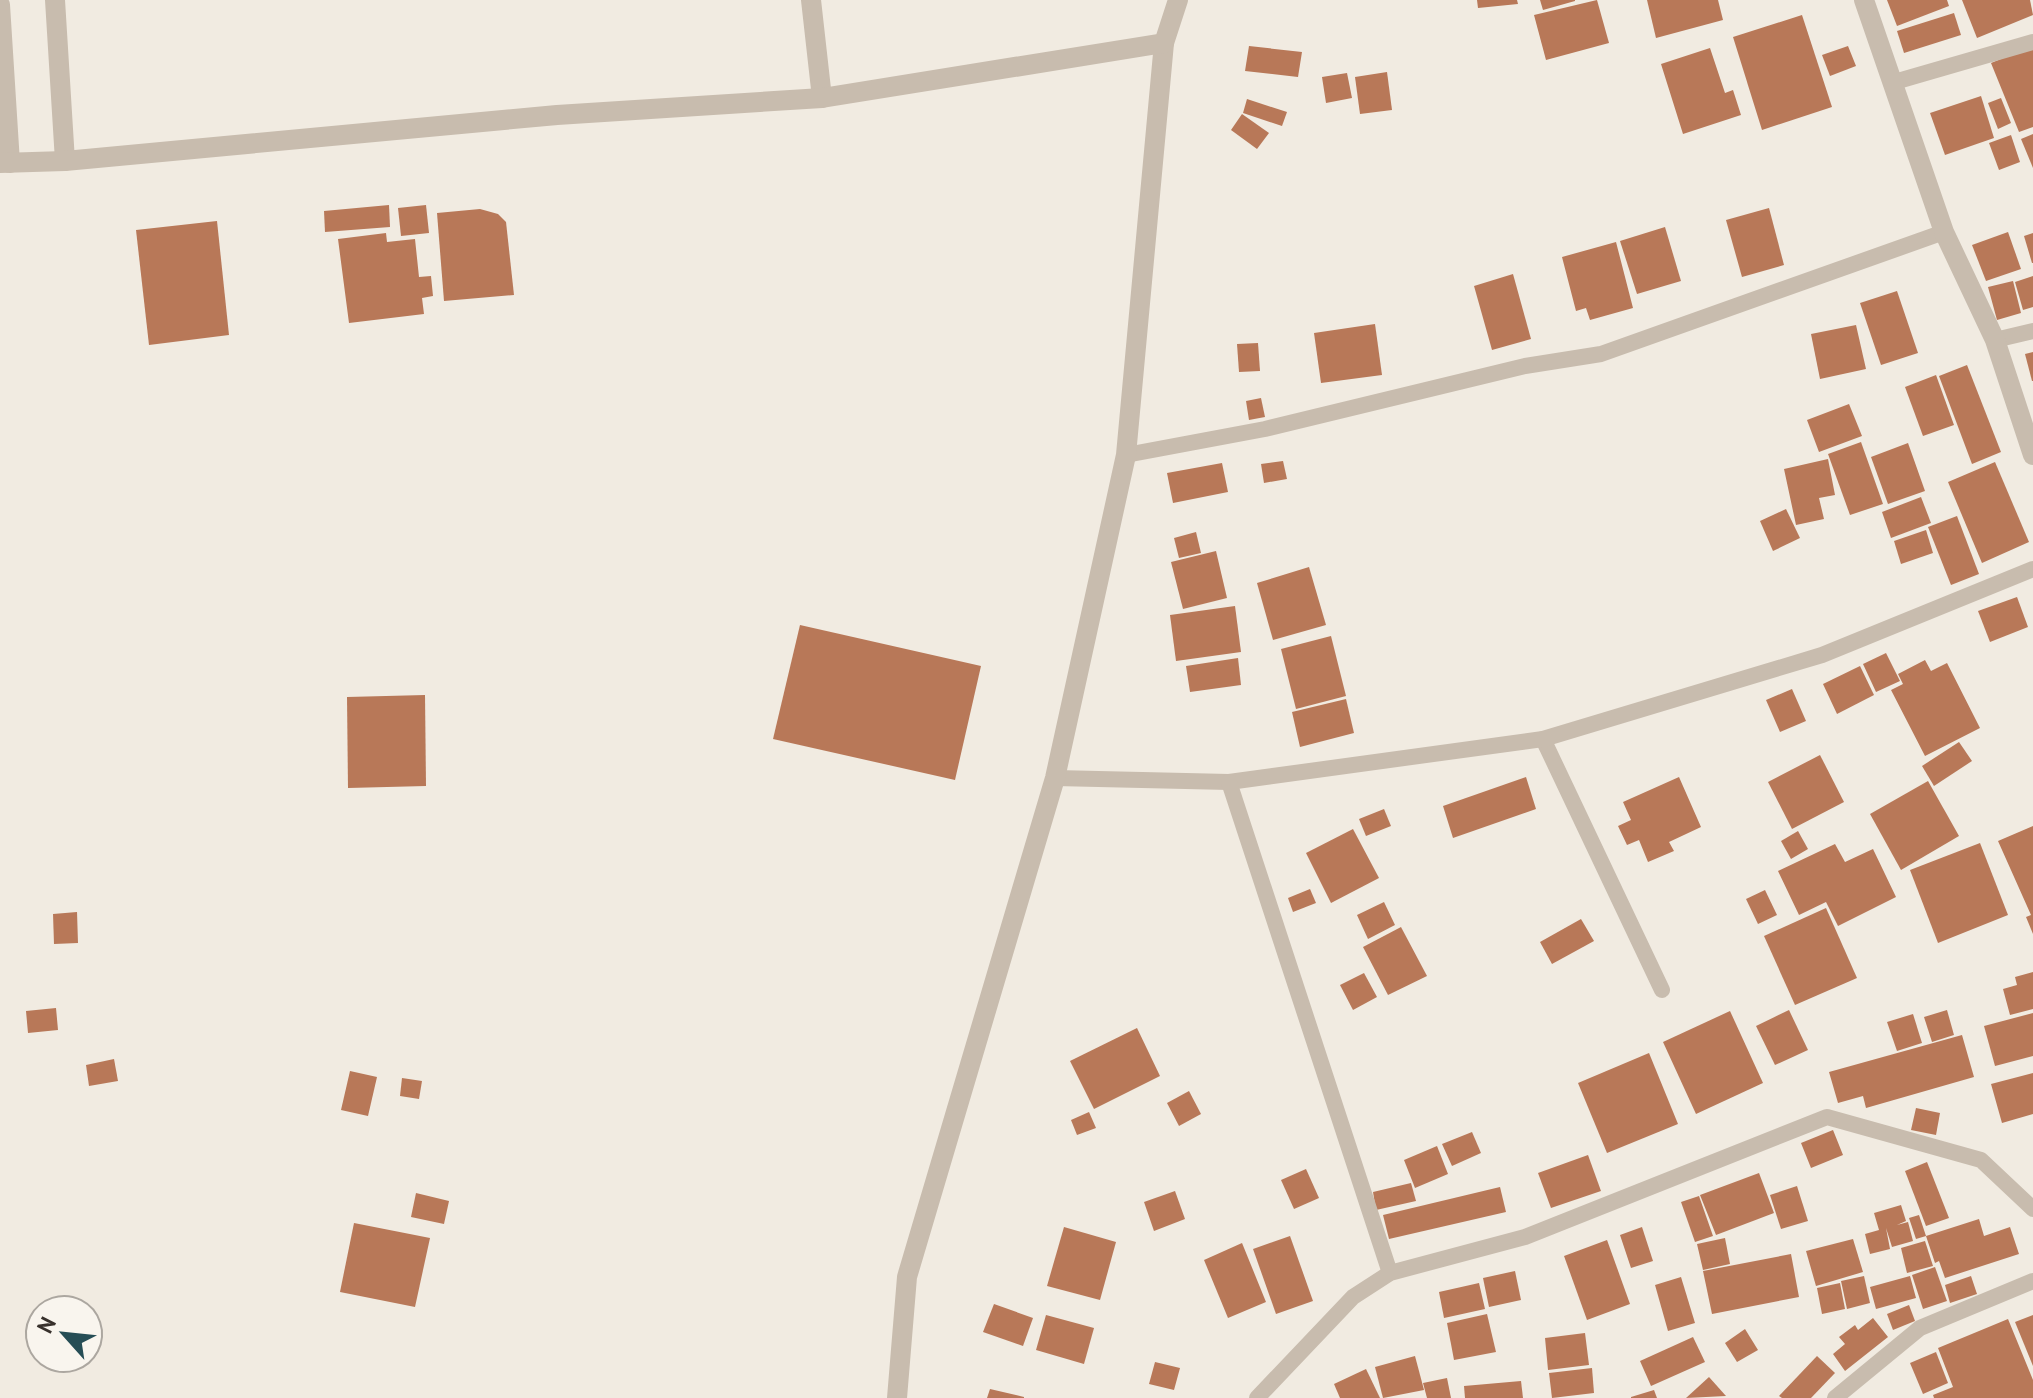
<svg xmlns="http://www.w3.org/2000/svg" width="2033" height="1398" font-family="'PT Sans',sans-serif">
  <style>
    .building { fill: #b87858 }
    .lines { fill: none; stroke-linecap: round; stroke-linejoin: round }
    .service { stroke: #c8bcae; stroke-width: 16 }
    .minor { stroke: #c8bcae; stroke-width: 20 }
    .tertiary { stroke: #c8bcae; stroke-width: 20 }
  </style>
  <rect width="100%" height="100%" fill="#f1ebe1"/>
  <!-- building -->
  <g class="building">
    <path d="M1477,0H1517L1518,4L1478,8Z"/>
    <path d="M1540,0H1575V1L1543,10Z"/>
    <path d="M1597,0L1609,43L1546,60L1534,15Z"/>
    <path d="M1647,0H1718L1723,20L1656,38Z"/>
    <path d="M1887,0H1947L1949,6L1897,26Z"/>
    <path d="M1962,0H2030L2033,15L1977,38Z"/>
    <path d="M1954,13L1961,35L1904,53L1897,31Z"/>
    <path d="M1802,15L1832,107L1762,130L1733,37Z"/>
    <path d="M1249,46L1302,52L1298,77L1245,71Z"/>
    <path d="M1848,46L1856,66L1830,76L1822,55Z"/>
    <path d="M2033,46V127L2019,132L1991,63Z"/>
    <path d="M1710,48L1725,93L1733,90L1741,115L1683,134L1661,64Z"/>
    <path d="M1387,72L1392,110L1360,114L1355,77Z"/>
    <path d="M1347,73L1352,98L1326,103L1322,77Z"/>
    <path d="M1981,96L1994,138L1945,155L1930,113Z"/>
    <path d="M2001,98L2011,123L1998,129L1988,103Z"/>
    <path d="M1247,99L1287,112L1282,126L1243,113Z"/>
    <path d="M1242,114L1269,133L1257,149L1231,130Z"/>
    <path d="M2033,134V168L2021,139Z"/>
    <path d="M2011,135L2020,162L1999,170L1989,143Z"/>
    <path d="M389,205L390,227L325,232L324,211Z"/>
    <path d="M426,205L429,233L401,236L398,208Z"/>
    <path d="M1769,208L1784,265L1742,277L1726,220Z"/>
    <path d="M480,209L498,214L506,222L514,295L444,301L437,213Z"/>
    <path d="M217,221L229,335L149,345L136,230Z"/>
    <path d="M1665,227L1681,281L1637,294L1620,241Z"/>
    <path d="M2008,232L2021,269L1986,281L1972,245Z"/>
    <path d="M386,233L387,242L415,239L419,277L431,276L433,296L422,298L424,314L349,323L338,239Z"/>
    <path d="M2033,233V263H2032L2024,236Z"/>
    <path d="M1616,242L1633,308L1590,320L1586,308L1576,311L1562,257Z"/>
    <path d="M1513,274L1531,339L1492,350L1474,286Z"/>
    <path d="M2033,276V307L2023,310L2015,282Z"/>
    <path d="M2013,281L2021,313L1997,320L1988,287Z"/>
    <path d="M1897,291L1918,353L1881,365L1860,303Z"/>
    <path d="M1375,324L1382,375L1321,383L1314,333Z"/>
    <path d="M1856,325L1866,369L1820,379L1811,334Z"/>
    <path d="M1258,343L1260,371L1239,372L1237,344Z"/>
    <path d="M2033,352V381H2032L2025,354Z"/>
    <path d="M1967,365L2001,452L1972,464L1939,376Z"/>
    <path d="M1936,375L1954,425L1923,436L1905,387Z"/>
    <path d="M1261,398L1265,417L1249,420L1246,401Z"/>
    <path d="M1849,404L1862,436L1819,452L1807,420Z"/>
    <path d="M1861,442L1883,504L1850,515L1828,454Z"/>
    <path d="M1908,443L1925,491L1888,504L1871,457Z"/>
    <path d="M1828,459L1835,495L1819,498L1824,519L1796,525L1784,469Z"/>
    <path d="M1283,461L1287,479L1264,483L1261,464Z"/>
    <path d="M1995,462L2029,542L1982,563L1948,482Z"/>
    <path d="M1222,463L1228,492L1173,503L1167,473Z"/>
    <path d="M1921,497L1931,523L1891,538L1882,512Z"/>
    <path d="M1786,509L1800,538L1773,551L1760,521Z"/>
    <path d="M1957,516L1979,574L1951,585L1928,527Z"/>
    <path d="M1926,530L1933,553L1901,564L1894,541Z"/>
    <path d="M1196,532L1201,553L1179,558L1174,538Z"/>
    <path d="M1216,551L1227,598L1183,609L1171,562Z"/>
    <path d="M1309,567L1326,625L1273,640L1257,583Z"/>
    <path d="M2017,597L2028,627L1990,642L1978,611Z"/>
    <path d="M1235,606L1241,652L1176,661L1170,615Z"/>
    <path d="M800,625L981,666L955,780L773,739Z"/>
    <path d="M1331,636L1346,696L1296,709L1281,649Z"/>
    <path d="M1886,653L1900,681L1876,692L1863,664Z"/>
    <path d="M1238,658L1241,685L1190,692L1186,666Z"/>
    <path d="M1925,660L1931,671L1947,663L1980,728L1925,756L1891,690L1903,684L1898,674Z"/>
    <path d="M1860,666L1874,695L1837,714L1823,684Z"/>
    <path d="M1792,689L1806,721L1780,732L1766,700Z"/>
    <path d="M425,695L426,786L348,788L347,697Z"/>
    <path d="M1346,699L1354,733L1300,747L1292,712Z"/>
    <path d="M1959,742L1972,761L1934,786L1922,766Z"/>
    <path d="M1820,755L1844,802L1792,829L1768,782Z"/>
    <path d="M1526,777L1536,809L1453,838L1443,806Z"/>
    <path d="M1679,777L1701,827L1669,842L1674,851L1648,862L1639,840L1627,845L1618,826L1631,820L1623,802Z"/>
    <path d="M1928,781L1959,836L1901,870L1870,814Z"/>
    <path d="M1384,809L1391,826L1366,836L1359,819Z"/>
    <path d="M2033,826V934L2026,917L2031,915L1998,841Z"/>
    <path d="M1353,829L1379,878L1331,903L1306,853Z"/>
    <path d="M1798,831L1808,849L1791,859L1781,841Z"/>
    <path d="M1980,843L2008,915L1938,943L1910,870Z"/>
    <path d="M1835,844L1845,862L1873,849L1896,897L1838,926L1826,902L1799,915L1778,871Z"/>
    <path d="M1310,889L1316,903L1293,912L1288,898Z"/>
    <path d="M1765,890L1777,915L1758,924L1746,899Z"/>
    <path d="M1384,902L1395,925L1368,939L1357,915Z"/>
    <path d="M1826,908L1857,978L1795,1005L1764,936Z"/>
    <path d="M77,912L78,943L54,944L53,914Z"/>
    <path d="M1581,919L1594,941L1552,964L1540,942Z"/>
    <path d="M1401,927L1427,976L1388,995L1363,947Z"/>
    <path d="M2033,972V1009L2010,1015L2003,989L2017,985L2015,977Z"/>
    <path d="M1364,973L1377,997L1353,1010L1340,985Z"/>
    <path d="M56,1008L58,1030L28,1033L26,1011Z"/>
    <path d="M1789,1010L1808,1050L1775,1065L1756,1026Z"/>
    <path d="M1947,1010L1954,1035L1932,1042L1924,1017Z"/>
    <path d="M1730,1011L1763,1083L1696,1114L1663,1042Z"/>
    <path d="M2033,1013V1056L1995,1066L1984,1026Z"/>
    <path d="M1913,1014L1922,1043L1897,1051L1887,1022Z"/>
    <path d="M1137,1028L1160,1076L1094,1109L1070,1061Z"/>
    <path d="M1962,1035L1974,1077L1866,1108L1863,1096L1838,1103L1829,1072Z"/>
    <path d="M1649,1053L1678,1124L1607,1153L1578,1083Z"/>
    <path d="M114,1059L118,1081L89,1086L86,1065Z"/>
    <path d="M350,1071L377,1077L368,1116L341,1110Z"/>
    <path d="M2033,1073V1114L2002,1123L1991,1084Z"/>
    <path d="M402,1078L422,1081L419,1099L400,1096Z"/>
    <path d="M1189,1091L1201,1114L1179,1126L1167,1103Z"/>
    <path d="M1916,1108L1940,1113L1936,1135L1911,1130Z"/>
    <path d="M1089,1112L1096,1128L1077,1135L1071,1120Z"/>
    <path d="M1833,1130L1843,1155L1811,1168L1801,1143Z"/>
    <path d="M1472,1132L1481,1153L1452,1166L1442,1144Z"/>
    <path d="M1437,1146L1448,1174L1415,1188L1404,1160Z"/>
    <path d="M1588,1155L1601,1191L1551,1208L1538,1173Z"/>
    <path d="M1927,1162L1949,1218L1926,1226L1905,1171Z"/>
    <path d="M1306,1169L1319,1198L1294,1209L1281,1180Z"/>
    <path d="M1759,1173L1774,1213L1716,1235L1700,1195Z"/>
    <path d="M1411,1183L1416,1201L1376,1210L1373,1192Z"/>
    <path d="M1797,1186L1808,1221L1781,1229L1770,1195Z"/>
    <path d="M1500,1187L1506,1212L1389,1239L1383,1215Z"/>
    <path d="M1175,1191L1185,1219L1154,1231L1144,1202Z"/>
    <path d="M416,1193L449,1201L444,1224L411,1217Z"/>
    <path d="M1699,1196L1713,1236L1695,1242L1681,1202Z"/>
    <path d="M1901,1205L1906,1221L1897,1225L1908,1222L1913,1241L1892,1247L1886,1228L1890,1249L1870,1254L1865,1234L1879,1230L1874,1213Z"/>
    <path d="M1919,1215L1926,1236L1916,1239L1909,1218Z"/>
    <path d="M1979,1219L1984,1236L2010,1227L2019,1254L1945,1278L1939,1261L1935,1263L1926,1236Z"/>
    <path d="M354,1223L430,1238L415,1307L340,1292Z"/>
    <path d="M1064,1227L1116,1242L1100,1300L1047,1286Z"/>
    <path d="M1642,1227L1653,1261L1631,1268L1620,1235Z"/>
    <path d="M1290,1236L1313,1301L1276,1314L1253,1249Z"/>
    <path d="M1725,1238L1730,1264L1703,1270L1697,1244Z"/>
    <path d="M1853,1239L1863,1272L1816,1286L1806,1251Z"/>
    <path d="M1607,1240L1630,1304L1587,1320L1564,1256Z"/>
    <path d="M1925,1241L1933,1266L1907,1273L1901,1248Z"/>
    <path d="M1242,1243L1266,1302L1228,1318L1204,1260Z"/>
    <path d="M1791,1254L1799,1297L1712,1314L1703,1271Z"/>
    <path d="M1935,1267L1947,1301L1923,1309L1912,1275Z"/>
    <path d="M1515,1271L1521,1300L1489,1307L1483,1278Z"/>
    <path d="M1864,1276L1870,1303L1847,1309L1841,1281Z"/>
    <path d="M1910,1276L1916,1298L1876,1309L1870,1287Z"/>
    <path d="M1971,1276L1977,1294L1950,1303L1945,1285Z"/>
    <path d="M1681,1277L1695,1323L1668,1331L1655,1285Z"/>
    <path d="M1479,1283L1485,1309L1444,1318L1439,1292Z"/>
    <path d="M1840,1283L1845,1309L1822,1314L1817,1288Z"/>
    <path d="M994,1304L1033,1318L1023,1346L983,1332Z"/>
    <path d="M1909,1305L1915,1321L1893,1330L1887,1314Z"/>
    <path d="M1487,1314L1496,1352L1454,1360L1447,1323Z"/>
    <path d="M1046,1315L1094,1328L1084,1364L1036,1350Z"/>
    <path d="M2033,1315V1366L2015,1322Z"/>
    <path d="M1873,1318L1888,1337L1845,1371L1833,1354L1845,1344L1839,1337L1855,1325L1858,1330Z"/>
    <path d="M2008,1319L2033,1380V1398H1934L1933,1395L1953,1387L1938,1348Z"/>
    <path d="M1745,1329L1758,1350L1737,1362L1725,1343Z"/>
    <path d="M1585,1333L1589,1365L1548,1370L1545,1338Z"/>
    <path d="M1693,1337L1705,1362L1651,1386L1640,1361Z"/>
    <path d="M1936,1352L1948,1383L1923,1394L1910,1363Z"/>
    <path d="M1415,1356L1424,1390L1383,1398L1375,1367Z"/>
    <path d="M1817,1356L1835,1373L1811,1398H1782L1779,1396Z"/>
    <path d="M1155,1362L1180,1368L1174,1390L1149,1384Z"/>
    <path d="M1592,1368L1594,1393L1552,1398L1549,1373Z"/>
    <path d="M1366,1369L1380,1398H1340L1334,1384Z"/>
    <path d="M1709,1377L1726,1396L1686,1398Z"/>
    <path d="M1447,1378L1451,1398H1427L1423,1383Z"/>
    <path d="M1521,1381L1523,1398H1465L1464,1386Z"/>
    <path d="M990,1389L1024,1397V1398H987Z"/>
    <path d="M1654,1390L1657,1398H1631V1397Z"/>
  </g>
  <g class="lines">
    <!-- service -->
    <g class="service">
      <path d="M1891,83L2033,42"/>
      <path d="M1995,340L2033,331"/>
      <path d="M1126,455L1265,429L1525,366L1601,354L1944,232"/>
      <path d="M1543,739L1662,990"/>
      <path d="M1055,778L1229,782L1543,739L1822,655L2033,569"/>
      <path d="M1229,782L1390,1273"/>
      <path d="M1257,1398L1353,1297L1390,1273L1525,1237L1827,1117L1981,1160L2033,1209"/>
      <path d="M1835,1398L1920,1328L2033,1281"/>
    </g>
    <!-- minor -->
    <g class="minor">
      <path d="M55,0L65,161"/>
      <path d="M1864,0L1944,232L1995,340L2033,455"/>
      <path d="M0,5L10,163"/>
      <path d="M897,1398L907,1277L1055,778L1126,455L1164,43"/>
    </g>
    <!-- tertiary -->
    <g class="tertiary">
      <path d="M811,0L822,98"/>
      <path d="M0,163L65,161L557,115L822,98L1164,43L1178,0"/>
    </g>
  </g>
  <!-- north arrow -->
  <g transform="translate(64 1334) rotate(297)"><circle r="38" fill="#f9f5ee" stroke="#aca7a0" stroke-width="2"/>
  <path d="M0-6L14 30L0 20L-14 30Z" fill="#264d55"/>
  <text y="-12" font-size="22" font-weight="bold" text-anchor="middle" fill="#38312c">N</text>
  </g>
</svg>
